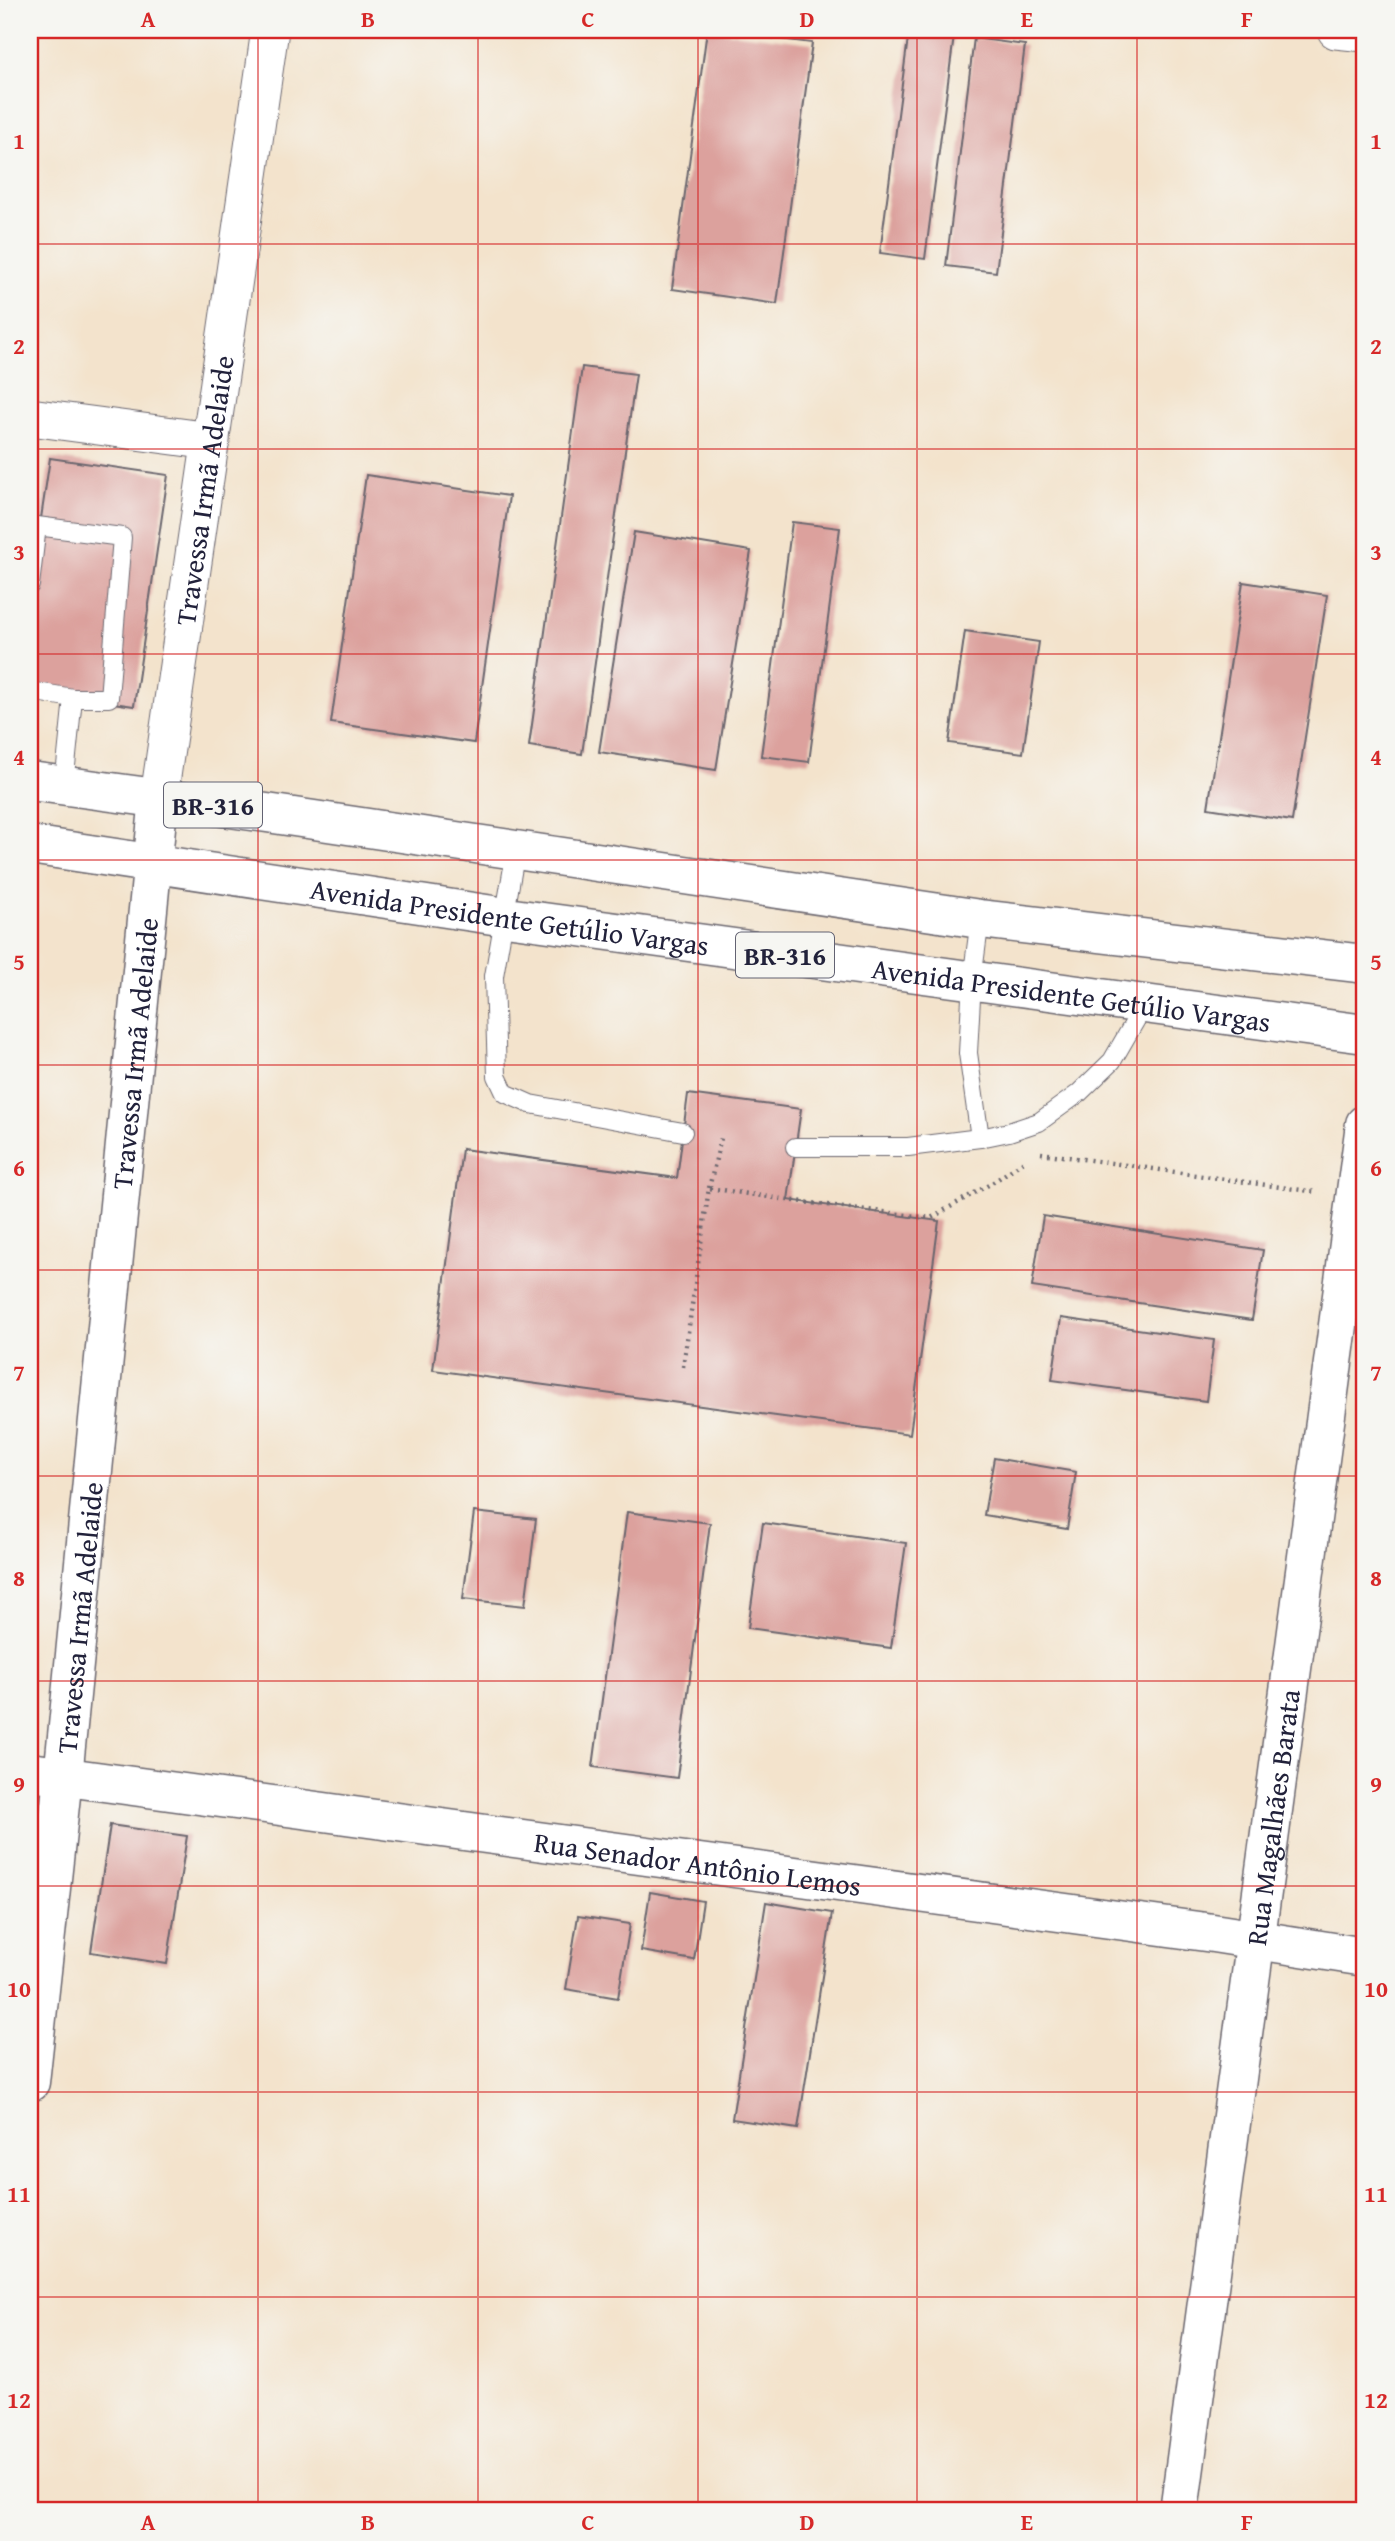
<svg xmlns="http://www.w3.org/2000/svg" width="1395" height="2541" font-family="'Gentium Book Plus',serif">
  <style>
    .building { fill: #dca19d }
    .lines { fill: none; stroke-linecap: round; stroke-linejoin: round }
    .lane-casing { stroke: #6b666e; stroke-width: 20 }
    .street-casing { stroke: #6b666e; stroke-width: 39 }
    .secondary-casing { stroke: #6b666e; stroke-width: 41 }
    .highway-casing { stroke: #6b666e; stroke-width: 41 }
    .path { stroke: #6b666e; stroke-width: 4.5; stroke-dasharray: 2 5; stroke-linecap: butt }
    .lane { stroke: #fff; stroke-width: 18 }
    .street { stroke: #fff; stroke-width: 37 }
    .secondary { stroke: #fff; stroke-width: 38 }
    .highway { stroke: #fff; stroke-width: 38 }
    .grid { fill: none; stroke: #d62828; stroke-width: 2; stroke-opacity: 0.55 }
    .labels { text-anchor: middle; dominant-baseline: central; stroke-width: 5; stroke-linejoin: round; paint-order: stroke }
    .shield { fill: #f6f6f2; stroke: #626272; stroke-width: 2 }
    .shield-label { font-size: 26px; font-weight: bold; fill: #22223b }
    .street-label { font-size: 28px; fill: #22223b; stroke: #f6f6f2 }
    .neatline { fill: none; stroke: #d62828; stroke-width: 2.5 }
    .grid-label { font-size: 23px; text-anchor: middle; font-weight: bold; fill: #d62828 }
  </style>
  <rect width="100%" height="100%" fill="#f6f6f2"/>
  <filter id="ink" filterUnits="userSpaceOnUse"><feTurbulence type="fractalNoise" baseFrequency=".0143" numOctaves="2"/><feDisplacementMap in="SourceGraphic" scale="14" xChannelSelector="R" yChannelSelector="G"/><feConvolveMatrix kernelMatrix="1 2 1 2 8 2 1 2 1" color-interpolation-filters="sRGB"/></filter>
  <filter id="wash" filterUnits="userSpaceOnUse"><feTurbulence type="fractalNoise" baseFrequency=".00686" numOctaves="4" result="noise"/><feDisplacementMap in="SourceGraphic" scale="28" xChannelSelector="R" yChannelSelector="G"/><feGaussianBlur stdDeviation="1.57" result="paint"/><feColorMatrix in="noise" values="0 0 0 0 0 0 0 0 0 0 0 0 0 0 0 0 0 1.4 0 .05"/><feComposite in="paint" operator="in"/></filter>
  <g filter="url(#wash)">
    <rect width="100%" height="100%" fill="#f3e3cc"/>
    <g id="blocks">
      <!-- building -->
      <g class="building">
        <path d="M707,30L812,43L777,304L672,289Z"/>
        <path d="M909,30L954,36L925,259L880,253Z"/>
        <path d="M974,38L1025,45L996,272L946,266Z"/>
        <path d="M582,367L636,374L582,754L529,746Z"/>
        <path d="M50,458L168,475L134,706L30,691V592Z"/>
        <path d="M366,475L509,496L474,743L331,723Z"/>
        <path d="M792,522L840,528L809,762L761,756Z"/>
        <path d="M634,532L751,551L716,770L599,752Z"/>
        <path d="M1243,582L1327,595L1292,821L1208,808Z"/>
        <path d="M965,631L1039,642L1023,753L949,743Z"/>
        <path d="M688,1094L801,1109L788,1200L939,1221L910,1434L433,1370L462,1149L677,1178Z"/>
        <path d="M1043,1216L1263,1250L1252,1320L1032,1287Z"/>
        <path d="M1061,1318L1214,1340L1206,1401L1052,1380Z"/>
        <path d="M994,1458L1076,1472L1067,1529L984,1515Z"/>
        <path d="M474,1512L536,1519L525,1606L463,1599Z"/>
        <path d="M627,1512L710,1523L677,1778L593,1767Z"/>
        <path d="M763,1523L906,1543L891,1648L748,1628Z"/>
        <path d="M110,1825L187,1836L167,1964L91,1952Z"/>
        <path d="M650,1892L703,1901L694,1960L641,1951Z"/>
        <path d="M766,1902L832,1913L798,2129L732,2119Z"/>
        <path d="M578,1916L630,1924L618,1998L566,1989Z"/>
        <path d="M94,2505L124,2510V2511H93Z"/>
      </g>
    </g>
  </g>
  <g filter="url(#ink)">
    <use href="#blocks" fill-opacity="0" stroke="#6b666e" stroke-width="2"/>
    <g class="lines">
      <!-- lane casing -->
      <g class="lane-casing">
        <g id="lane">
          <path d="M30,585L37,526L122,537L109,698H73L30,691"/>
          <path d="M64,785L73,698"/>
          <path d="M516,850L494,976L497,1076L505,1093L530,1104L683,1132"/>
          <path d="M980,919L972,980L968,1053L980,1138"/>
          <path d="M795,1147H908L980,1138L1009,1132L1039,1122L1079,1093L1112,1061L1145,1004"/>
        </g>
      </g>
      <!-- street casing -->
      <g class="street-casing">
        <g id="street">
          <path d="M1336,30L1365,33"/>
          <path d="M30,417L211,441"/>
          <path id="s1" d="M159,797L270,30"/>
        </g>
      </g>
      <!-- secondary casing -->
      <g class="secondary-casing">
        <g id="secondary">
          <path id="s2" d="M30,1772L1213,1933L1365,1957"/>
          <path id="s3" d="M30,2082L63,1777L159,797"/>
          <path id="s4" d="M1179,2511L1365,1124"/>
        </g>
      </g>
      <!-- highway casing -->
      <g class="highway-casing">
        <g id="highway">
          <path d="M30,781L267,813L980,919L1365,964"/>
          <path id="s5" d="M30,845L506,917L1365,1034"/>
        </g>
      </g>
      <!-- path -->
      <g class="path">
        <path d="M1041,1153L1316,1192"/>
        <path d="M709,1188L721,1138"/>
        <path d="M683,1367L709,1188L788,1200L931,1218L992,1183L1027,1159"/>
      </g>
      <!-- lane -->
      <use href="#lane" class="lane"/>
      <!-- street -->
      <use href="#street" class="street"/>
      <!-- secondary -->
      <use href="#secondary" class="secondary"/>
      <!-- highway -->
      <use href="#highway" class="highway"/>
    </g>
  </g>
  <!-- grid -->
  <path class="grid" d="M258,30V2511M478,30V2511M698,30V2511M917,30V2511M1137,30V2511M30,244H1365M30,449H1365M30,654H1365M30,860H1365M30,1065H1365M30,1270H1365M30,1476H1365M30,1681H1365M30,1886H1365M30,2092H1365M30,2297H1365"/>
  <g class="labels">
    <!-- shield labels -->
    <g class="shield">
      <rect x="164" y="782.5" width="98" height="45" rx="5"/>
      <rect x="736" y="932.5" width="98" height="45" rx="5"/>
    </g>
    <g class="shield-label">
      <text x="213" y="805">BR-316</text>
      <text x="785" y="955">BR-316</text>
    </g>
    <!-- street labels -->
    <g class="street-label">
      <text stroke="none"><textPath href="#s1" startOffset="310">Travessa Irmã Adelaide</textPath></text>
      <text stroke="none"><textPath href="#s5" startOffset="485">Avenida Presidente Getúlio Vargas</textPath></text>
      <text stroke="none"><textPath href="#s5" startOffset="1052">Avenida Presidente Getúlio Vargas</textPath></text>
      <text stroke="none"><textPath href="#s3" startOffset="1034">Travessa Irmã Adelaide</textPath></text>
      <text stroke="none"><textPath href="#s3" startOffset="467">Travessa Irmã Adelaide</textPath></text>
      <text stroke="none"><textPath href="#s4" startOffset="700">Rua Magalhães Barata</textPath></text>
      <text stroke="none"><textPath href="#s2" startOffset="674">Rua Senador Antônio Lemos</textPath></text>
    </g>
  </g>
  <!-- margin -->
  <rect width="1395" height="2541" fill="none" stroke="#f6f6f2" stroke-width="77"/>
  <rect x="38" y="38" width="1318" height="2464" class="neatline"/>
  <g class="grid-label">
    <text x="148" y="27">A</text>
    <text x="368" y="27">B</text>
    <text x="588" y="27">C</text>
    <text x="807" y="27">D</text>
    <text x="1027" y="27">E</text>
    <text x="1247" y="27">F</text>
    <text x="19" y="149">1</text>
    <text x="1376" y="149">1</text>
    <text x="19" y="354">2</text>
    <text x="1376" y="354">2</text>
    <text x="19" y="560">3</text>
    <text x="1376" y="560">3</text>
    <text x="19" y="765">4</text>
    <text x="1376" y="765">4</text>
    <text x="19" y="970">5</text>
    <text x="1376" y="970">5</text>
    <text x="19" y="1176">6</text>
    <text x="1376" y="1176">6</text>
    <text x="19" y="1381">7</text>
    <text x="1376" y="1381">7</text>
    <text x="19" y="1586">8</text>
    <text x="1376" y="1586">8</text>
    <text x="19" y="1792">9</text>
    <text x="1376" y="1792">9</text>
    <text x="19" y="1997">10</text>
    <text x="1376" y="1997">10</text>
    <text x="19" y="2202">11</text>
    <text x="1376" y="2202">11</text>
    <text x="19" y="2408">12</text>
    <text x="1376" y="2408">12</text>
    <text x="148" y="2530">A</text>
    <text x="368" y="2530">B</text>
    <text x="588" y="2530">C</text>
    <text x="807" y="2530">D</text>
    <text x="1027" y="2530">E</text>
    <text x="1247" y="2530">F</text>
  </g>
</svg>
